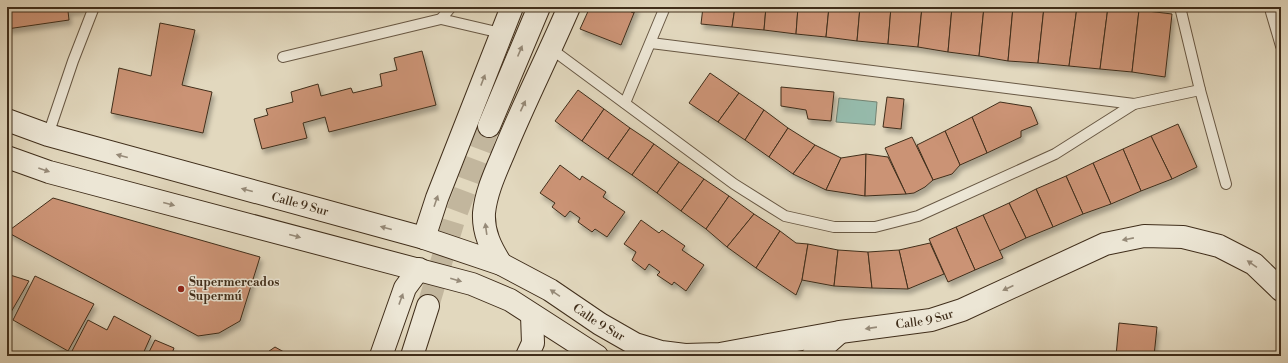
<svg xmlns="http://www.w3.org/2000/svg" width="1288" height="363" font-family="'Libre Bodoni',serif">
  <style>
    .water { fill: #96bbac; stroke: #748372 }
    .building { fill: #cb9374; stroke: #402e1b; filter: url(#shadow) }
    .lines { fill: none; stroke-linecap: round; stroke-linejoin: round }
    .secondary-tunnel { stroke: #c2b69d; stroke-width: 22; stroke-dasharray: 22 11; stroke-linecap: butt }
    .lane-casing { stroke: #685844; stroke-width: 12 }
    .secondary-casing { stroke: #402e1b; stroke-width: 24 }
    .lane { stroke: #ece6d5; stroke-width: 10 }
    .secondary { stroke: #ece6d5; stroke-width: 22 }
    .oneway { fill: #968a78 }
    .poi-dot { fill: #8f2418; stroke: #ece6d5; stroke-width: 1.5 }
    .labels { text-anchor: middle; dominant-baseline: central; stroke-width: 3; stroke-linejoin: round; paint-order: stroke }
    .street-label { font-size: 12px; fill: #402e1b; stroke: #ece6d5 }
    .poi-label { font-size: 12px; font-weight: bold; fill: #402e1b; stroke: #ece6d5; text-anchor: start }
  </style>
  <defs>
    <filter id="shadow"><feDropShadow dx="2.5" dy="4.5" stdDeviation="2" flood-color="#0004"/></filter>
  </defs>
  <rect width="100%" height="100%" fill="#e2d8be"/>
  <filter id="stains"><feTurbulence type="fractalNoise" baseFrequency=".005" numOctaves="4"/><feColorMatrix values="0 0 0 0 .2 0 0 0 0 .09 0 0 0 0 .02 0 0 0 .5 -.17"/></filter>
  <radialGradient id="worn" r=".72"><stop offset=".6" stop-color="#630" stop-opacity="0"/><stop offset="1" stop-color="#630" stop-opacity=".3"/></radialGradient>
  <!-- water -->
  <path class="water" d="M839,98L877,102L875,125L836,122Z"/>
  <!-- building -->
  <g class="building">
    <path d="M7,7H83L84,9L68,11L69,20L7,29Z"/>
    <path d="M590,7H620L634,13L621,45L580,29Z"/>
    <path d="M620,7H637L634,13Z"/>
    <path d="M703,7H735L732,27L701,24Z"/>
    <path d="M735,7H766L764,30L732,27Z"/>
    <path d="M766,7H798L796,34L764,30Z"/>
    <path d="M798,7H829L826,37L796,34Z"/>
    <path d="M829,7H860L857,41L826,37Z"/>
    <path d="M860,7H891L888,44L857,41Z"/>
    <path d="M891,7H922L918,47L888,44Z"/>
    <path d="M922,7H952L948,52L918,47Z"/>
    <path d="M952,7H984L979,56L948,52Z"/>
    <path d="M984,7H1013L1008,61L979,56Z"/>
    <path d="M1013,7H1044L1038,63L1008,61Z"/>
    <path d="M1044,7H1077L1069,66L1038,63Z"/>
    <path d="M1077,7H1108L1100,69L1069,66Z"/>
    <path d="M1108,7L1139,10L1132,72L1100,69Z"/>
    <path d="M1108,7H1136V9Z"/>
    <path d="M1139,10L1172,14L1165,77L1132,72Z"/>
    <path d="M160,23L195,30L182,85L212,92L203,133L111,113L119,68L151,76Z"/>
    <path d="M422,51L436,105L329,132L325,117L303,123L307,138L262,149L254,119L268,115L266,109L293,102L291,92L318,84L321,96L351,88L353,93L382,86L380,74L397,70L394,58Z"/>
    <path d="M710,73L739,93L718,122L689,103Z"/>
    <path d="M781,87L834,92L831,121L808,119L806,110L781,106Z"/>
    <path d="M578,90L604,109L582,141L555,121Z"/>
    <path d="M739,93L764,110L745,140L718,122Z"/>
    <path d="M887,97L904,99L901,129L883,127Z"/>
    <path d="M1000,102L1031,107L1038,124L1021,131V137L987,153L972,117Z"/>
    <path d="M604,109L630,128L608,159L582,141Z"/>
    <path d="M764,110L788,128L769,157L745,140Z"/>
    <path d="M972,117L987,153L960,165L945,131Z"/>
    <path d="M1178,124L1197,167L1172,179L1151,136Z"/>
    <path d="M630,128L654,144L632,175L608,159Z"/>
    <path d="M788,128L815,145L793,174L769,157Z"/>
    <path d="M945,131L960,165L952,174L933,180L917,145Z"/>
    <path d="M1151,136L1172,179L1141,191L1123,149Z"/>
    <path d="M912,137L933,180L925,187L914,193L906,194L885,148Z"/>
    <path d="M654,144L679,162L657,193L632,175Z"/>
    <path d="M815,145L841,158L826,190L793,174Z"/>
    <path d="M1123,149L1141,191L1111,204L1093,163Z"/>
    <path d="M866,154L865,196L826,190L841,158Z"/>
    <path d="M866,154L888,157L906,194L865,196Z"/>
    <path d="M679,162L704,179L681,211L657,193Z"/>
    <path d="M1093,163L1111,204L1083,214L1066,176Z"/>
    <path d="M560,165L580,180L582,176L606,192L603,197L625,212L607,237L595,229L592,232L578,222L580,218L570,211L565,217L552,207L555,203L540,193Z"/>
    <path d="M1066,176L1083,214L1053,227L1036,189Z"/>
    <path d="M704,179L729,196L706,229L681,211Z"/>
    <path d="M1036,189L1053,227L1026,238L1009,203Z"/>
    <path d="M729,196L754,214L727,247L706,229Z"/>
    <path d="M53,198L260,257L240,321L219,333L198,336L7,232Z"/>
    <path d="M1009,203L1026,238L999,251L983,215Z"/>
    <path d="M754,214L780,231L756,268L727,247Z"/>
    <path d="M983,215L1003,258L975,270L956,227Z"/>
    <path d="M641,220L659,233L662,230L685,246L682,250L704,265L686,291L674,282L672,285L657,275L660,272L649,264L645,270L632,260L636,252L624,244Z"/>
    <path d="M956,227L975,270L948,282L929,239Z"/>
    <path d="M780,231L796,243L808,244L802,280L796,295L756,268Z"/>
    <path d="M930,243L944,274L908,289L899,250Z"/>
    <path d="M808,244L838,250L834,286L802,280Z"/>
    <path d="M838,250L868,252L872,288L834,286Z"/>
    <path d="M899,250L908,289L872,288L868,252Z"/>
    <path d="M7,274L29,281L7,319Z"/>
    <path d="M35,276L94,304L68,351L13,320Z"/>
    <path d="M114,316L151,336L142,356H80L72,351L88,320L107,330Z"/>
    <path d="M1119,323L1157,327L1154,356H1116Z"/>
    <path d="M155,340L174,348L171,356H147Z"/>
    <path d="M275,347L291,356H262Z"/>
  </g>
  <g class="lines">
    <!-- secondary-tunnel -->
    <path class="secondary-tunnel" d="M428,306L454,220L489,126"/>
    <!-- lane casing -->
    <g class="lane-casing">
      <g id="lane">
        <path d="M451,7L441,19L501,33"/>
        <path d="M1180,7L1200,90L1226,184"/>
        <path d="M1271,12L1281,46"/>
        <path d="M651,43L1134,104"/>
        <path d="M550,48L734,184L785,216L834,227H875L918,216L1055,154L1134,104L1200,90"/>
        <path d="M283,57L441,19"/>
        <path d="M625,103L665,7"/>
        <path d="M48,135L73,61L94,7"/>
      </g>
    </g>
    <!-- secondary casing -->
    <g class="secondary-casing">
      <g id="secondary">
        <path id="s1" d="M7,120L48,135L424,238L501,264L550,290L600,324L635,344L661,352L685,355L720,354L840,332L931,320L962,310L1105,244L1144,236L1183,237L1219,246L1254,264L1281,290"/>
        <path d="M489,126L539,7"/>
        <path d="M7,157L49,172L472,284L510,300L597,356"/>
        <path d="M424,238L437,198L512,7"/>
        <path d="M501,264C491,248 483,233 484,213C486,192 496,171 504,152C524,103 548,56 569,7"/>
        <path d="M381,356L405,288L419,269"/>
        <path d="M412,356L428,306"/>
        <path d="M527,356L533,343L532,315"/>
        <path d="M813,356L840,332"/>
      </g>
    </g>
    <!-- lane -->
    <use href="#lane" class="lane"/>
    <!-- secondary -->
    <use href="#secondary" class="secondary"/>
  </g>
  <!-- one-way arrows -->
  <defs><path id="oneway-solid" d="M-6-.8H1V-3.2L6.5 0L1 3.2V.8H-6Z"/></defs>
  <g class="oneway">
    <use href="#oneway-solid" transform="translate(520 51) rotate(-67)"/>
    <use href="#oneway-solid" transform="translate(483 80) rotate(-69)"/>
    <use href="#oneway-solid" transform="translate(523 106) rotate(-65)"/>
    <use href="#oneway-solid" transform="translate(122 156) rotate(-165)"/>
    <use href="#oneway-solid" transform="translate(44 170) rotate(19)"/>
    <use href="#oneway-solid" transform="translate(247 190) rotate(-165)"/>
    <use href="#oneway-solid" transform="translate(436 201) rotate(-71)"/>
    <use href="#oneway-solid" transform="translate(169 204) rotate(15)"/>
    <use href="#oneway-solid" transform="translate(386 228) rotate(-165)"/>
    <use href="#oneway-solid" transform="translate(486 229) rotate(-98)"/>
    <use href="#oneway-solid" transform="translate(295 236) rotate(15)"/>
    <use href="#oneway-solid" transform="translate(1128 239) rotate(169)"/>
    <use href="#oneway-solid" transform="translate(1252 264) rotate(-146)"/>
    <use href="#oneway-solid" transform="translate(456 280) rotate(16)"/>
    <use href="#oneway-solid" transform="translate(1008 288) rotate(155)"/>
    <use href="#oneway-solid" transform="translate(555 293) rotate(-146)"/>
    <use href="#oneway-solid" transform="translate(401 299) rotate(-70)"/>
    <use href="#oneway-solid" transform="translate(871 328) rotate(172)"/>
  </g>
  <!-- markers -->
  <circle class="poi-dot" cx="181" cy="289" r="4"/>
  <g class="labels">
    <!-- street labels -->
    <g class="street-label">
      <text stroke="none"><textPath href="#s1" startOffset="305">Calle 9 Sur</textPath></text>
      <text stroke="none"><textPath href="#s1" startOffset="965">Calle 9 Sur</textPath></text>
      <text stroke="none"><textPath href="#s1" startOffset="629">Calle 9 Sur</textPath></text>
    </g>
    <!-- poi labels -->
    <g class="poi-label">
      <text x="189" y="282">Supermercados<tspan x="189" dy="14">Supermú</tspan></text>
    </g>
  </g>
  <!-- margin -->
  <rect width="1288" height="363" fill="none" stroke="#e2d8be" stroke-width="24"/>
  <rect x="8" y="8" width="1272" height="347" fill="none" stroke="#402e1b" stroke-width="2"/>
  <rect x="12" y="12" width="1264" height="339" fill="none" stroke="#402e1b"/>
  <rect width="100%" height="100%" filter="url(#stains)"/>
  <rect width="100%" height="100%" fill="url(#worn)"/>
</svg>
